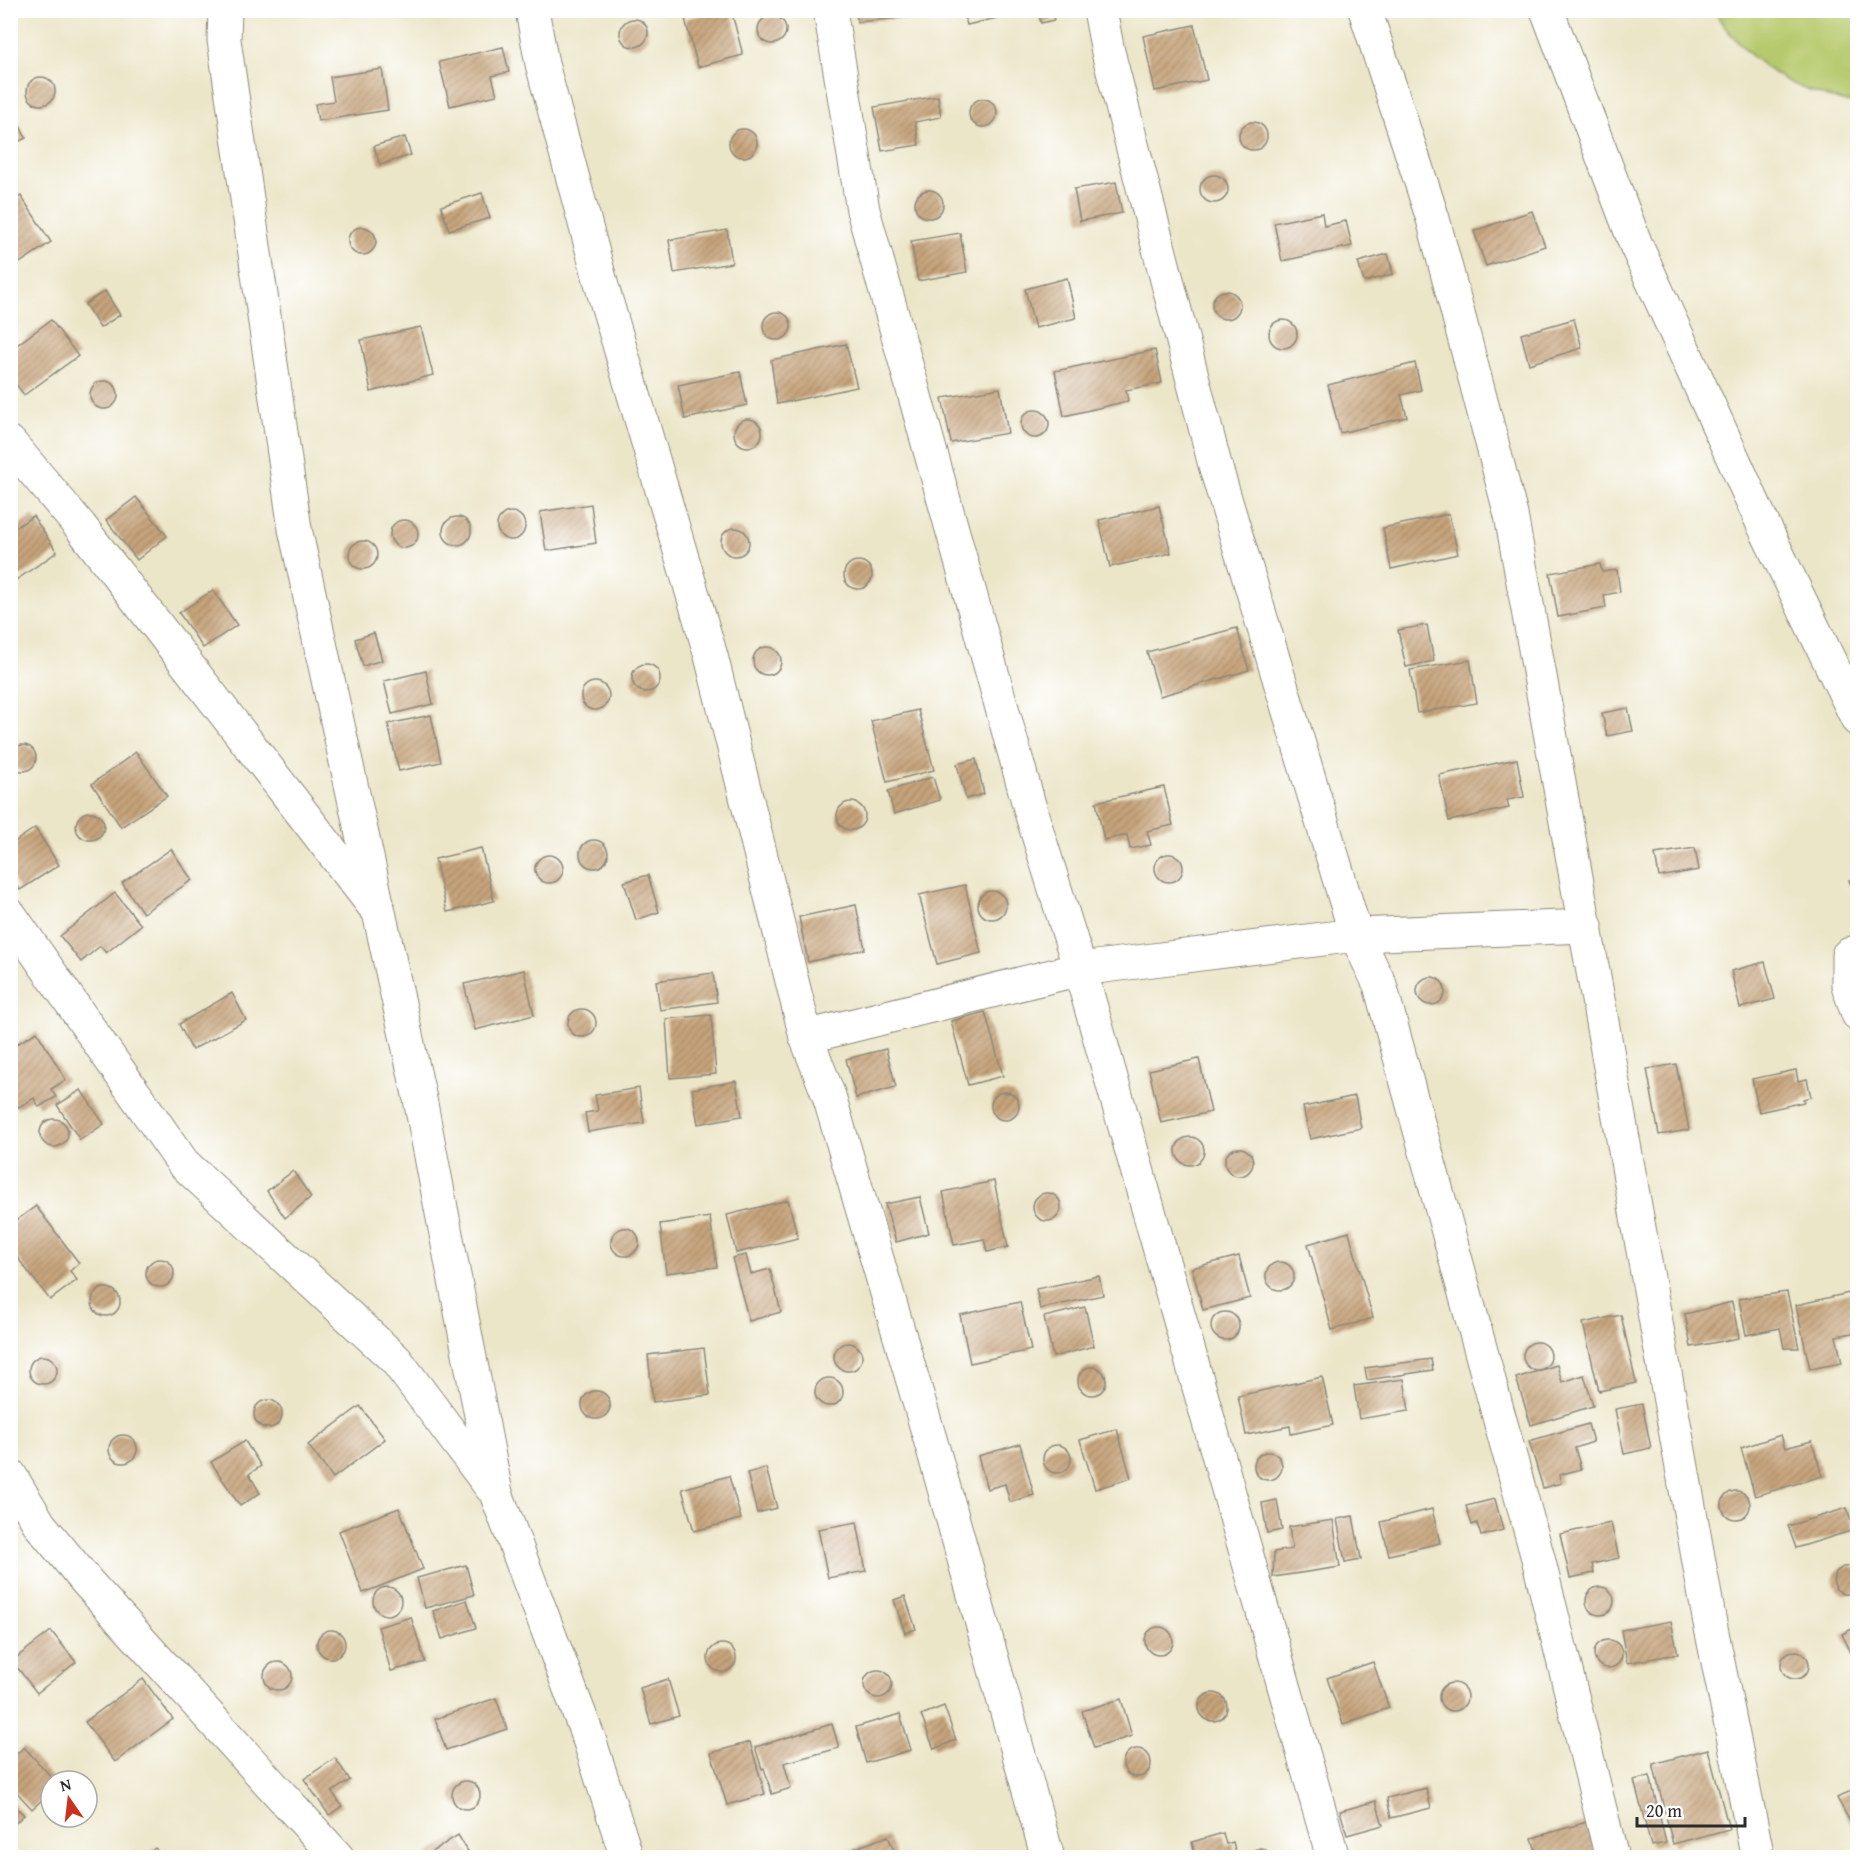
<svg xmlns="http://www.w3.org/2000/svg" width="1868" height="1868" font-family="'Gentium Book Plus',serif">
  <style>
    .garden { fill: #b6c96c; stroke: #707a4c; stroke-width: 1.5 }
    .building { fill: url(#building-hatch) }
    .lines { fill: none; stroke-linecap: round; stroke-linejoin: round }
    .minor-casing { stroke: #8c887a; stroke-width: 35 }
    .minor { stroke: #fff; stroke-width: 33 }
  </style>
  <defs>
    <pattern id="building-hatch" width="6" height="6" patternUnits="userSpaceOnUse" patternTransform="scale(1.5)"><rect width="6" height="6" fill="#c7a47b"/><path d="M-1 1l2-2M0 6l6-6M5 7l2-2" fill="none" stroke="#a28665"/></pattern>
  </defs>
  <rect width="100%" height="100%" fill="#fff"/>
  <filter id="ink" filterUnits="userSpaceOnUse"><feTurbulence type="fractalNoise" baseFrequency=".0167" numOctaves="2"/><feDisplacementMap in="SourceGraphic" scale="12" xChannelSelector="R" yChannelSelector="G"/><feConvolveMatrix kernelMatrix="1 2 1 2 8 2 1 2 1" color-interpolation-filters="sRGB"/></filter>
  <filter id="wash" filterUnits="userSpaceOnUse"><feTurbulence type="fractalNoise" baseFrequency=".008" numOctaves="4" result="noise"/><feDisplacementMap in="SourceGraphic" scale="24" xChannelSelector="R" yChannelSelector="G"/><feGaussianBlur stdDeviation="1.35" result="paint"/><feColorMatrix in="noise" values="0 0 0 0 0 0 0 0 0 0 0 0 0 0 0 0 0 1.4 0 .05"/><feComposite in="paint" operator="in"/></filter>
  <g filter="url(#wash)">
    <rect width="100%" height="100%" fill="#ece6c9"/>
    <!-- garden -->
    <path class="garden" d="M1715,11H1857V104C1810,95 1773,80 1740,44C1730,33 1721,24 1715,11Z"/>
    <g id="blocks">
      <!-- building -->
      <g class="building">
        <path d="M719,10H731L743,55L698,67L685,19Z"/>
        <path d="M856,10H909L910,17L857,22Z"/>
        <path d="M963,10H1026V11L967,25Z"/>
        <path d="M1038,10H1051L1054,20L1041,23Z"/>
        <circle cx="772" cy="30" r="14"/>
        <circle cx="634" cy="33" r="14"/>
        <path d="M1194,25L1207,80L1155,91L1143,36Z"/>
        <path d="M503,47L509,72L492,76L497,95L450,106L439,62Z"/>
        <path d="M382,69L388,110L318,121L315,104L334,101L330,77Z"/>
        <circle cx="41" cy="91" r="14"/>
        <path d="M938,96L941,117L915,122L919,145L882,151L874,107Z"/>
        <circle cx="983" cy="113" r="14"/>
        <path d="M10,107L26,138L10,146Z"/>
        <circle cx="1253" cy="136" r="14"/>
        <circle cx="743" cy="143" r="14"/>
        <path d="M405,137L411,155L380,165L374,146Z"/>
        <circle cx="1214" cy="189" r="14"/>
        <path d="M1116,182L1122,213L1080,221L1074,189Z"/>
        <circle cx="929" cy="204" r="14"/>
        <path d="M482,193L490,218L449,230L441,206Z"/>
        <path d="M21,196L51,242L12,268L10,266V202Z"/>
        <path d="M1532,211L1545,246L1486,266L1474,231Z"/>
        <path d="M1322,213L1324,226L1346,221L1352,246L1282,261L1274,223Z"/>
        <circle cx="362" cy="241" r="14"/>
        <path d="M727,230L732,263L674,273L669,240Z"/>
        <path d="M960,233L967,272L918,281L911,241Z"/>
        <path d="M1388,254L1393,274L1364,282L1358,262Z"/>
        <path d="M1067,278L1076,318L1035,328L1025,289Z"/>
        <path d="M105,291L120,315L100,328L85,304Z"/>
        <circle cx="1226" cy="305" r="14"/>
        <circle cx="777" cy="326" r="14"/>
        <path d="M1574,319L1582,348L1529,364L1521,334Z"/>
        <path d="M51,320L78,356L24,395L10,376V350Z"/>
        <circle cx="1283" cy="334" r="14"/>
        <path d="M421,327L433,375L371,392L361,340Z"/>
        <path d="M846,344L857,387L777,404L771,360Z"/>
        <path d="M1155,350L1162,383L1126,390L1128,401L1064,416L1055,371Z"/>
        <path d="M1415,363L1421,390L1401,395L1407,417L1340,433L1328,385Z"/>
        <path d="M740,372L747,405L685,419L678,385Z"/>
        <circle cx="104" cy="395" r="14"/>
        <path d="M1000,388L1008,433L951,443L942,398Z"/>
        <circle cx="1035" cy="424" r="14"/>
        <circle cx="748" cy="433" r="14"/>
        <path d="M136,497L167,536L137,560L106,520Z"/>
        <path d="M591,504L596,543L546,551L540,512Z"/>
        <path d="M1159,506L1171,553L1110,567L1099,520Z"/>
        <circle cx="511" cy="526" r="14"/>
        <path d="M1449,514L1458,554L1391,569L1383,528Z"/>
        <path d="M33,516L57,552L10,584V531Z"/>
        <circle cx="457" cy="531" r="14"/>
        <circle cx="404" cy="534" r="14"/>
        <circle cx="735" cy="542" r="14"/>
        <circle cx="363" cy="555" r="14"/>
        <circle cx="858" cy="575" r="14"/>
        <path d="M1600,564L1602,572L1617,570L1620,592L1604,595L1606,608L1558,617L1550,573Z"/>
        <path d="M213,590L237,625L203,648L179,613Z"/>
        <path d="M1427,625L1434,661L1406,667L1398,630Z"/>
        <path d="M1237,628L1249,670L1160,696L1147,652Z"/>
        <path d="M374,633L382,660L363,666L355,639Z"/>
        <circle cx="767" cy="661" r="14"/>
        <path d="M1470,660L1477,703L1417,713L1410,670Z"/>
        <circle cx="646" cy="678" r="14"/>
        <path d="M426,671L433,704L392,714L384,681Z"/>
        <circle cx="595" cy="696" r="14"/>
        <path d="M1628,708L1633,731L1607,736L1602,713Z"/>
        <path d="M918,710L934,770L887,782L871,721Z"/>
        <path d="M431,715L441,762L399,771L388,724Z"/>
        <circle cx="23" cy="758" r="13"/>
        <path d="M136,752L167,796L121,827L92,784Z"/>
        <path d="M976,759L984,794L966,799L957,764Z"/>
        <path d="M1517,759L1524,797L1507,800L1509,808L1449,821L1439,775Z"/>
        <path d="M933,777L940,800L894,814L888,791Z"/>
        <path d="M1164,787L1173,825L1147,831L1151,845L1130,849L1127,835L1104,840L1096,802Z"/>
        <circle cx="851" cy="816" r="14"/>
        <circle cx="90" cy="826" r="14"/>
        <path d="M35,828L59,865L20,890L10,876V845Z"/>
        <circle cx="594" cy="854" r="14"/>
        <path d="M481,848L494,901L447,912L435,859Z"/>
        <path d="M1695,848L1699,870L1659,877L1655,854Z"/>
        <path d="M171,849L192,880L143,913L122,883Z"/>
        <circle cx="1169" cy="868" r="14"/>
        <circle cx="549" cy="869" r="14"/>
        <path d="M648,875L659,912L636,920L624,882Z"/>
        <path d="M1858,877V902H1857L1849,880Z"/>
        <path d="M965,885L981,953L937,964L919,895Z"/>
        <circle cx="992" cy="905" r="14"/>
        <path d="M115,893L141,925L106,953L100,946L81,962L60,936Z"/>
        <path d="M856,905L865,949L808,962L799,917Z"/>
        <path d="M1765,962L1775,999L1740,1008L1731,971Z"/>
        <path d="M524,970L534,1015L475,1030L464,984Z"/>
        <path d="M713,973L717,1002L660,1010L656,981Z"/>
        <circle cx="1431" cy="991" r="14"/>
        <path d="M232,993L246,1020L192,1050L179,1024Z"/>
        <circle cx="582" cy="1023" r="14"/>
        <path d="M985,1012L1003,1076L968,1085L951,1021Z"/>
        <path d="M711,1015L716,1074L670,1078L666,1019Z"/>
        <path d="M37,1032L66,1080L51,1089L56,1097L39,1107L34,1098L17,1108L10,1096V1048Z"/>
        <path d="M886,1049L896,1087L856,1098L846,1059Z"/>
        <path d="M1199,1059L1211,1112L1161,1123L1149,1070Z"/>
        <path d="M1676,1064L1689,1130L1659,1135L1647,1069Z"/>
        <path d="M1796,1070L1798,1081L1807,1079L1811,1097L1803,1099L1804,1102L1759,1112L1752,1079Z"/>
        <path d="M736,1081L742,1116L698,1124L692,1089Z"/>
        <path d="M639,1088L644,1123L588,1132L585,1113L598,1111L595,1095Z"/>
        <path d="M81,1090L104,1124L80,1140L57,1105Z"/>
        <circle cx="1005" cy="1106" r="14"/>
        <path d="M1355,1096L1361,1128L1310,1139L1303,1107Z"/>
        <circle cx="54" cy="1133" r="14"/>
        <circle cx="1190" cy="1151" r="14"/>
        <circle cx="1239" cy="1162" r="14"/>
        <path d="M293,1171L311,1197L285,1218L267,1191Z"/>
        <path d="M994,1181L1008,1247L987,1252L984,1239L954,1245L943,1192Z"/>
        <circle cx="1047" cy="1207" r="14"/>
        <path d="M920,1197L929,1233L896,1242L885,1204Z"/>
        <path d="M788,1200L798,1238L736,1253L727,1215Z"/>
        <path d="M36,1206L79,1263L70,1271L77,1280L50,1300L10,1248V1225Z"/>
        <path d="M710,1217L717,1267L666,1273L660,1224Z"/>
        <circle cx="625" cy="1242" r="14"/>
        <path d="M1349,1232L1373,1318L1332,1330L1308,1244Z"/>
        <path d="M746,1255L751,1274L770,1269L781,1312L749,1321L732,1258Z"/>
        <path d="M1239,1256L1250,1298L1203,1310L1192,1268Z"/>
        <circle cx="160" cy="1273" r="14"/>
        <circle cx="1280" cy="1276" r="14"/>
        <path d="M1099,1276L1103,1295L1040,1309L1036,1289Z"/>
        <circle cx="106" cy="1302" r="14"/>
        <path d="M1858,1291V1332L1836,1336L1842,1363L1810,1369L1796,1305Z"/>
        <path d="M1787,1292L1799,1348H1784L1780,1328L1746,1335L1739,1299Z"/>
        <path d="M1020,1302L1031,1350L970,1363L960,1315Z"/>
        <path d="M1732,1302L1739,1338L1691,1347L1685,1314Z"/>
        <path d="M1085,1307L1094,1346L1053,1357L1044,1317Z"/>
        <circle cx="1225" cy="1326" r="14"/>
        <path d="M1621,1315L1636,1383L1599,1391L1583,1323Z"/>
        <circle cx="1537" cy="1356" r="14"/>
        <circle cx="848" cy="1357" r="14"/>
        <path d="M704,1348L710,1395L653,1402L648,1355Z"/>
        <circle cx="43" cy="1370" r="14"/>
        <path d="M1431,1359L1433,1370L1367,1380L1365,1368Z"/>
        <path d="M1557,1365L1562,1382L1584,1375L1593,1406L1531,1425L1516,1378Z"/>
        <circle cx="1092" cy="1381" r="14"/>
        <path d="M1322,1377L1333,1425L1291,1434L1290,1426L1246,1435L1238,1396Z"/>
        <circle cx="829" cy="1392" r="14"/>
        <path d="M1404,1379L1409,1411L1359,1419L1354,1386Z"/>
        <circle cx="596" cy="1405" r="14"/>
        <circle cx="268" cy="1414" r="14"/>
        <path d="M1642,1404L1651,1448L1624,1454L1615,1409Z"/>
        <path d="M360,1406L385,1439L333,1478L308,1445Z"/>
        <path d="M1588,1424L1593,1442L1575,1448L1581,1469L1559,1475L1561,1483L1543,1488L1529,1441Z"/>
        <path d="M1117,1429L1131,1478L1095,1489L1080,1440Z"/>
        <path d="M1781,1435L1785,1448L1812,1441L1822,1476L1755,1496L1741,1448Z"/>
        <circle cx="123" cy="1449" r="14"/>
        <path d="M245,1441L261,1466L249,1474L260,1493L240,1506L211,1462Z"/>
        <path d="M1020,1444L1034,1495L1010,1502L1005,1484L987,1489L978,1456Z"/>
        <circle cx="1057" cy="1459" r="14"/>
        <circle cx="1268" cy="1466" r="14"/>
        <path d="M766,1468L777,1508L757,1513L747,1473Z"/>
        <path d="M729,1476L741,1519L694,1531L682,1489Z"/>
        <circle cx="1736" cy="1505" r="14"/>
        <path d="M1495,1499L1503,1530L1481,1536L1477,1523L1472,1525L1466,1506Z"/>
        <path d="M1277,1500L1282,1530L1267,1533L1262,1503Z"/>
        <path d="M399,1508L423,1569L363,1593L339,1531Z"/>
        <path d="M1847,1508L1854,1530L1796,1548L1788,1526Z"/>
        <path d="M1432,1509L1440,1543L1389,1555L1381,1522Z"/>
        <path d="M1353,1516L1361,1559L1345,1562L1337,1519Z"/>
        <path d="M1333,1520L1340,1567L1273,1577L1274,1552L1292,1549L1289,1527Z"/>
        <path d="M857,1522L866,1571L828,1578L818,1529Z"/>
        <path d="M1611,1523L1619,1558L1592,1564L1594,1573L1570,1578L1560,1534Z"/>
        <path d="M466,1565L474,1595L425,1608L417,1578Z"/>
        <path d="M1852,1566L1858,1570V1590L1852,1594H1843L1836,1589L1833,1580L1836,1572L1843,1567Z"/>
        <circle cx="1600" cy="1601" r="14"/>
        <circle cx="387" cy="1601" r="14"/>
        <path d="M905,1596L916,1629L905,1633L894,1600Z"/>
        <path d="M467,1600L476,1628L442,1639L433,1611Z"/>
        <path d="M411,1617L425,1662L391,1671L378,1627Z"/>
        <path d="M1671,1621L1678,1654L1627,1663L1621,1630Z"/>
        <path d="M1858,1626V1667L1842,1634Z"/>
        <circle cx="1159" cy="1641" r="14"/>
        <circle cx="331" cy="1644" r="14"/>
        <path d="M51,1631L76,1662L37,1693L12,1661Z"/>
        <circle cx="1608" cy="1654" r="14"/>
        <circle cx="722" cy="1658" r="14"/>
        <circle cx="1795" cy="1665" r="14"/>
        <path d="M1373,1662L1389,1708L1343,1724L1327,1678Z"/>
        <circle cx="278" cy="1676" r="14"/>
        <circle cx="878" cy="1684" r="14"/>
        <path d="M143,1679L173,1719L115,1762L85,1722Z"/>
        <path d="M668,1679L679,1716L651,1724L640,1688Z"/>
        <circle cx="1453" cy="1697" r="14"/>
        <circle cx="1213" cy="1707" r="14"/>
        <path d="M496,1698L507,1729L446,1750L435,1719Z"/>
        <path d="M1121,1699L1132,1736L1094,1748L1082,1711Z"/>
        <path d="M944,1706L956,1740L934,1749L921,1715Z"/>
        <path d="M900,1714L911,1750L866,1763L856,1727Z"/>
        <path d="M832,1724L839,1748L784,1763L791,1788L772,1794L764,1768L762,1769L755,1747Z"/>
        <path d="M750,1742L765,1794L727,1805L711,1753Z"/>
        <path d="M24,1747L55,1781H51V1792L32,1809L10,1785V1760Z"/>
        <path d="M1708,1749L1729,1829L1673,1844L1653,1764Z"/>
        <circle cx="1137" cy="1763" r="14"/>
        <path d="M335,1758L350,1780L332,1792L342,1806L329,1815L304,1779Z"/>
        <path d="M1650,1776L1666,1843L1651,1846L1634,1780Z"/>
        <circle cx="466" cy="1795" r="14"/>
        <path d="M1858,1787V1836L1837,1798Z"/>
        <path d="M1426,1788L1431,1808L1391,1818L1387,1798Z"/>
        <path d="M10,1801L24,1815L10,1828Z"/>
        <path d="M1376,1801L1383,1825L1347,1835L1340,1811Z"/>
        <path d="M1587,1822L1598,1858H1538L1532,1838Z"/>
        <path d="M1223,1833L1226,1844L1233,1842L1237,1858H1196L1192,1842Z"/>
        <path d="M458,1835L472,1858H426L425,1856Z"/>
        <path d="M888,1836L897,1858H841L840,1854Z"/>
        <path d="M155,1848L164,1858H144Z"/>
        <path d="M1260,1848L1265,1849L1272,1858H1245L1251,1851Z"/>
      </g>
    </g>
  </g>
  <g filter="url(#ink)">
    <use href="#blocks" fill-opacity="0" stroke="#8c887a" stroke-width="1.5"/>
    <g class="lines">
      <!-- minor casing -->
      <g class="minor-casing">
        <g id="minor">
          <path d="M225,10L224,40L295,529L420,1099L496,1493L590,1742L627,1858"/>
          <path d="M532,10L542,64L603,290L711,656L806,1037L829,1096L933,1449L1048,1858"/>
          <path d="M830,10L863,210L1031,812L1080,969L1333,1858"/>
          <path d="M1100,10L1108,52L1215,465L1356,935L1380,985L1538,1558L1612,1858"/>
          <path d="M1365,10L1433,219L1511,515L1709,1618L1758,1858"/>
          <path d="M1547,10L1636,245L1762,522L1858,720"/>
          <path d="M10,443L80,526L374,906"/>
          <path d="M10,915L183,1163L396,1360L491,1487"/>
          <path d="M1858,951L1848,955V985L1858,1014"/>
          <path d="M806,1037L1080,969L1356,935L1586,926"/>
          <path d="M10,1475L40,1525L88,1583L338,1858"/>
        </g>
      </g>
      <!-- minor -->
      <use href="#minor" class="minor"/>
    </g>
  </g>
  <!-- margin -->
  <rect width="1868" height="1868" fill="none" stroke="#fff" stroke-width="36"/>
  <!-- north arrow -->
  <g transform="translate(69 1799) rotate(346)"><circle r="28" fill="#ffffff" stroke="#aaaaaa" stroke-width="1.5"/>
  <path d="M0-4.5L10 22L0 15L-10 22Z" fill="#c8321e"/>
  <text y="-9" font-size="16" font-weight="bold" text-anchor="middle" fill="#2b2b2b">N</text>
  </g>
  <!-- scale -->
  <path d="M1637 1817v9h108v-9" fill="none" stroke="#2b2b2b" stroke-width="3"/>
  <text x="1646" y="1817" font-size="18" fill="#2b2b2b" stroke="#ffffff" stroke-width="4.5" paint-order="stroke">20 m</text>
</svg>
